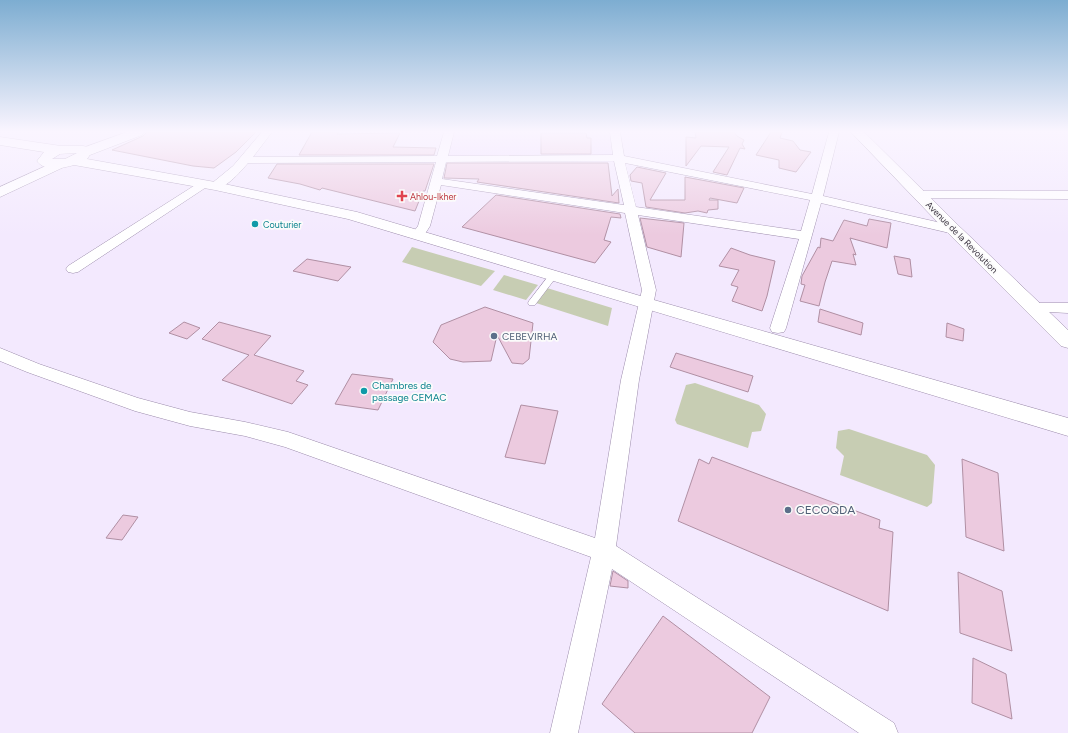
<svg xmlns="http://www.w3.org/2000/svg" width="1068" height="733" font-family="Figtree,sans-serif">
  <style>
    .built { fill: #eeddfe }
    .green { fill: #c7cdb3 }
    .building { fill: #eccadf; stroke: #b08fa3 }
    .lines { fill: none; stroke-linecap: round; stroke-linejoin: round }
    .service-casing { stroke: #9b8bab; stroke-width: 1 }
    .minor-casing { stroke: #9b8bab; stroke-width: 1 }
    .tertiary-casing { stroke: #9b8bab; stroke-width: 1 }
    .primary-casing { stroke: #9b8bab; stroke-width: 1 }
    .service { fill: #fff; fill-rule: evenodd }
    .minor { fill: #fff; fill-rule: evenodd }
    .tertiary { fill: #fff; fill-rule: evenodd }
    .primary { fill: #fff; fill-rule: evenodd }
    .health-dot { fill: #e0444e; stroke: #fbfbfb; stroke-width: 1.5 }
    .culture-dot { fill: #0f9aa8; stroke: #fbfbfb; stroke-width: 1.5 }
    .service-dot { fill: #5c6f8a; stroke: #fbfbfb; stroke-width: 1.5 }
    .labels { text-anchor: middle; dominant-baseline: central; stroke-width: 3.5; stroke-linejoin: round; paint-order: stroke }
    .far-health-label { font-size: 9px; fill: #be3a42; stroke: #fbfbfb; text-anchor: start }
    .far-culture-label { font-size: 9px; fill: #0d838f; stroke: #fbfbfb; text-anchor: start }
    .far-street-label { font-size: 9px; fill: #3b3441; stroke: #fbfbfb }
    .service-label { font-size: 10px; fill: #4e5e75; stroke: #fbfbfb; text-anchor: start }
    .culture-label { font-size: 10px; fill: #0d838f; stroke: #fbfbfb; text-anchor: start }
    .near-service-label { font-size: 12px; fill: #4e5e75; stroke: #fbfbfb; text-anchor: start }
  </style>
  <rect width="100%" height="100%" fill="#f3e9fe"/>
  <!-- built -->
  <path class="built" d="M450,132H610L612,158L441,159Z"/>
  <!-- green -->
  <g class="green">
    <path d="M412,247L495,271L481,286L402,262Z"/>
    <path d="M504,275L538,285L526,300L493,290Z"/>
    <path d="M547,288L612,308L608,326L536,303Z"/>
    <path d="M695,383L759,405L766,414L761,431L752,432L748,448L677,424L675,420L686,385Z"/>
    <path d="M849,429L927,455L935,465L932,503L927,507L840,475L844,456L836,448L838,431Z"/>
  </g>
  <!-- building -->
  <g class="building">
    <path d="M147,132H256L236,152L214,168L193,166L112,150L143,136Z"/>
    <path d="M312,132H338L337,134L400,133L393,147L436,148L434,155H299Z"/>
    <path d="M695,132H734L737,136L744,140L742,144L745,149L740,148L727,175L713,172L729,147L701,146L686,166V137L696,138Z"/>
    <path d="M771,132H782L780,138L793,141L800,150L811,152L796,172L779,168V160L756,155Z"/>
    <path d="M541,133H586L587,138H591V154H541Z"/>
    <path d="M447,163H608L612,196L618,189L619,203L477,182L479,179L444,178Z"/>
    <path d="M277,164H434L425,191H423L415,211L322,188L320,190L300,184L268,178Z"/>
    <path d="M637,167L666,173L650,200H685V177L744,188L737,203L710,198L709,200H718V209L708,210L707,213L698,211L685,213L646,207L642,183L631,181L630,175Z"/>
    <path d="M496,195L620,214L621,218L611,217L604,240L611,242L595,263L462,227Z"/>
    <path d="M640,218L684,223L681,257L647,247Z"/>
    <path d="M869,219L891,223L887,248L850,238L856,255L853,254L856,265L832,261L825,282L819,306L800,301L805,285L801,284L802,276L818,247L820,248L821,238L833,241L844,220L867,226Z"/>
    <path d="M731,248L750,255L775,261L767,296L762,311L732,301L738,287L731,285L739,270L719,266Z"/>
    <path d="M894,256L910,259L912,277L898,274Z"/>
    <path d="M307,259L351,267L338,281L293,271Z"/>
    <path d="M485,307L533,323L529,359L523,364L512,363L497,335L491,361L463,362L450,359L433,342L441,325Z"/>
    <path d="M820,309L863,323L861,335L818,322Z"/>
    <path d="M184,322L200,328L187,339L169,333Z"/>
    <path d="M219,322L271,336L254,355L304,371L296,381L308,385L292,404L222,380L249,355L202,339Z"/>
    <path d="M947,323L964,329L963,341L946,337Z"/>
    <path d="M676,353L753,376L748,392L670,367Z"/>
    <path d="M352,374L393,379L378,410L335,404Z"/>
    <path d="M521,405L558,411L545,464L505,457Z"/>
    <path d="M712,457L880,520L879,528L893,532L888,611L678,521L699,459L709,464Z"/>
    <path d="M962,459L998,473L1004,551L966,537Z"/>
    <path d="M123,515L138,517L122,540L106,538Z"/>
    <path d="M613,571L628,581V588L610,586Z"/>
    <path d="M958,572L1002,591L1012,651L960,633Z"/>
    <path d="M663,616L770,697L752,733H635L602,704Z"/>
    <path d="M973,658L1006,674L1012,719L972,703Z"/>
  </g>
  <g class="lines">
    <!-- service casing -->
    <g class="service-casing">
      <path id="service" d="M550,274H556L557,276L535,305H529L528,303L529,301Z"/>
    </g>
    <!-- minor casing -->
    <g class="minor-casing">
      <g id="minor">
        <path d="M262,132H272L253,157L437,156L444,132H454L448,156L613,155L610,132H620L624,156L812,194L829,132H839L823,196L959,227L960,230L959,233L954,234L821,203L786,328L784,332L778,333L772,332L770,328L799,239L638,215L656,290L639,380L616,546L894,723L898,733H859L612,569L578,733H550L591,557L285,447L245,436L190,426L135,411L27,372L0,361V348L39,364L138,398L190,412L245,422L288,432L595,538L621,380L642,290L625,213L441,185L430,226L423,237H413L412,234L418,226L436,162L248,163C240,172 224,192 211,188L209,186L211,184L233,166ZM614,161L624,205L442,179L446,162ZM625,163L810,200L801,231L636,207Z"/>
        <path d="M204,181L208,182L210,184L208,186L78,272L73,273L68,272L66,269L68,266L200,182Z"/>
        <path d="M920,191H1068V199L916,198L914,195L916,192Z"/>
        <path d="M1034,303H1068V313L1029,311L1026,308L1029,305Z"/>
      </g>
    </g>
    <!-- tertiary casing -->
    <g class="tertiary-casing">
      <g id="tertiary">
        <path d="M127,132H144L142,135L90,155H80L79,152L80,149Z"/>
        <path d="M851,132H864L960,227L1068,330V348L1061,346L948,233Z"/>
        <path d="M59,160L64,161L66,164L64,167L0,197V187Z"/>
      </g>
    </g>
    <!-- primary casing -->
    <g class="primary-casing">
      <path id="primary" d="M0,137L61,146H83L88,147L92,152L87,159L215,182L357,212L654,300L1068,418V436L348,219L215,190L74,165C63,168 45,172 37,161L44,152L0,145ZM77,153L65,159H52L60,154Z"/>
    </g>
    <!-- service -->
    <use href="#service" class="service"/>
    <!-- minor -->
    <use href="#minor" class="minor"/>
    <!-- tertiary -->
    <use href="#tertiary" class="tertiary"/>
    <!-- primary -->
    <use href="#primary" class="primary"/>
  </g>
  <!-- sky -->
  <linearGradient id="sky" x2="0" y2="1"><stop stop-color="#7dadd1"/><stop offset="0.56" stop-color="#faf5ff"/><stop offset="1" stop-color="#faf5ff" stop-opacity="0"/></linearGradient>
  <rect width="1068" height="235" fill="url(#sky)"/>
  <!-- markers -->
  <path class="health-dot" d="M400 190h4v4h4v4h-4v4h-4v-4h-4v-4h4z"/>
  <g class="culture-dot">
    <circle cx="255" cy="224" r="4"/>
    <circle cx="364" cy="391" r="4"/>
  </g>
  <g class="service-dot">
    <circle cx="494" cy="336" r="4"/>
    <circle cx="788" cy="510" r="4"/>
  </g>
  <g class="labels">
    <!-- far-health labels -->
    <g class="far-health-label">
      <text x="410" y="196">Ahlou-lkher</text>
    </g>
    <!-- far-culture labels -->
    <g class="far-culture-label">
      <text x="263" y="224">Couturier</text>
    </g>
    <!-- far-street labels -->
    <g class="far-street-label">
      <text transform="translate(962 237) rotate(45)">Avenue de la Revolution</text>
    </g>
    <!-- service labels -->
    <g class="service-label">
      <text x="502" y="336">CEBEVIRHA</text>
    </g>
    <!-- culture labels -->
    <g class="culture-label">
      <text x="372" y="385">Chambres de<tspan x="372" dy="12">passage CEMAC</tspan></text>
    </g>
    <!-- near-service labels -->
    <g class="near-service-label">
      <text x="796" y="510">CECOQDA</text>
    </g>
  </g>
</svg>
